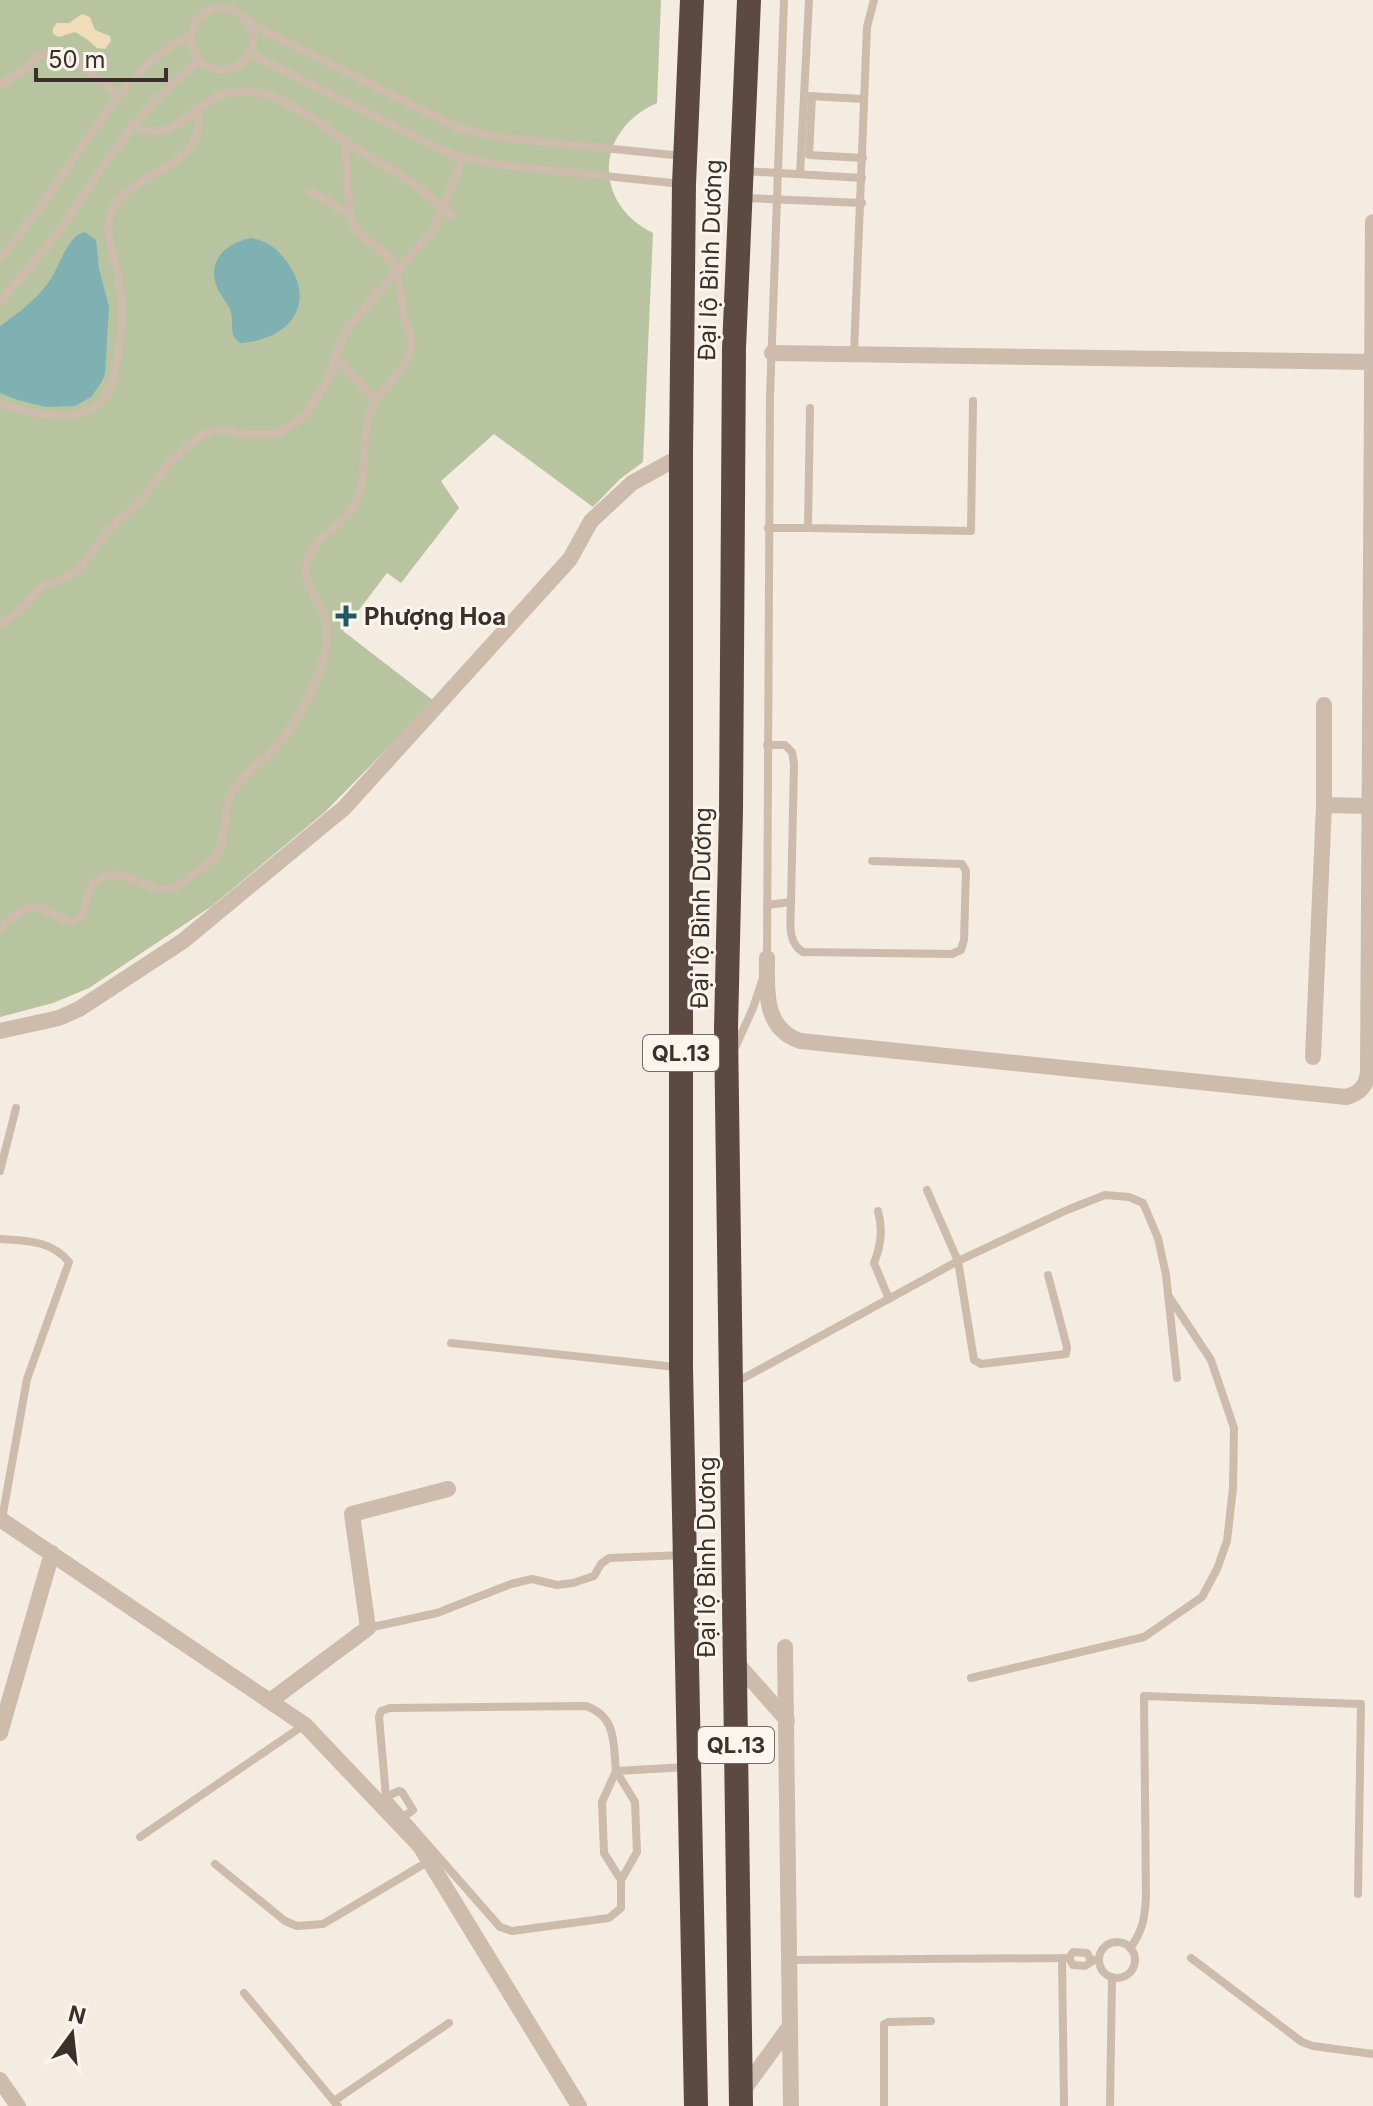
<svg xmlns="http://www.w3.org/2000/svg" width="1373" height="2106" font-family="Inter,sans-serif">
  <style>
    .green { fill: #b8c4a0 }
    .sand { fill: #efdcb8 }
    .water { fill: #7fb0b2 }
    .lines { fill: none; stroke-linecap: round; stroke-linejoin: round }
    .lane { stroke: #cdbbac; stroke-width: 8 }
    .street { stroke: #cdbbac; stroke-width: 16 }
    .highway { stroke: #5c4a42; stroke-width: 24 }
    .poi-dot { fill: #1f5a5e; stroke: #fbf5ee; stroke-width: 3 }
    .labels { text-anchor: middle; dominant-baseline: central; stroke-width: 6; stroke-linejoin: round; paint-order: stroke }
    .shield { fill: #fbf5ee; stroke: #756b66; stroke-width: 2 }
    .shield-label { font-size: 22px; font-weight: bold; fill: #3b302b }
    .street-label { font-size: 24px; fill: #3b302b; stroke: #fbf5ee }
    .poi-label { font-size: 24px; font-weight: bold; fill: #3b302b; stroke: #fbf5ee; text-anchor: start }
  </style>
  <rect width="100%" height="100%" fill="#f4ebe1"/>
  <!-- green -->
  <path class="green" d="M0,0H661L657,103C595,130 592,203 653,233L643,462L620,479L593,507L494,434L441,481L459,508L401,583L387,573L343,631L434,701L325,812L212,906L89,988L53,1003L0,1017Z"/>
  <!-- sand -->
  <path class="sand" d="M82,14L90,17L95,30L110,36L111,41L105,49L97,48L88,40L75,32L59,37L53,34V28L57,23H69Z"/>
  <!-- water -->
  <g class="water">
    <path d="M85,232L96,240L99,269L109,307L105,374L101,383L91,397L75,406L46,407L18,400L0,393V326C18,313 35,301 48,283C60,268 66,236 85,232Z"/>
    <path d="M251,238C268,241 277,249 287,262C318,305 288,340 240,343C227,333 235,323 230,309C226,301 220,295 217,287C206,261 227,242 251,238Z"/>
  </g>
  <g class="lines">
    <!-- lane -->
    <g class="lane">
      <circle cx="222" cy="39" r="31"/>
      <path d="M249,23L459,128L502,138L683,156"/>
      <path d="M249,53L450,154L499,165L682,184"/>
      <path d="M0,85L27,68L40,54L54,52L70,57L118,95"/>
      <path d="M808,96L864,99"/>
      <path d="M812,96L809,155L863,158"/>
      <path d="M131,125C181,149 191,96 236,92C250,90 265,94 278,99C302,109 324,127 346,142C382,165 423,186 452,217"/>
      <path d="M743,171L862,178"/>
      <path d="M800,174L809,0"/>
      <path d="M310,191L349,214"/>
      <path d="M745,198L862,203"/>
      <path d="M0,257C24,229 47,199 67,168C102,118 135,62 192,34"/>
      <path d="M0,301C25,274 49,245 70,215C111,156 141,103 200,61"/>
      <path d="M854,353L867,27L874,0"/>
      <path d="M335,358L376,400"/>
      <path d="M0,404C33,415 91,429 110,388C114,379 115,368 117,358C122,332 123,307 119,280C116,256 101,232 112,209C130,172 211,167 197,108"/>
      <path d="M810,408L808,528L971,531L973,401"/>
      <path d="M768,528H808"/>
      <path d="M0,625L19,611L43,585L61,580L79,570L109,529L138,503L172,460L201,435L223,429L244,434H278L305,415L326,384L337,351L349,326L433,230L456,176L461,157"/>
      <path d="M791,902C791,919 786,942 803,952L952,954L961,950L964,940L966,871L962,864L872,861"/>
      <path d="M767,905L791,902L794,764L792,752L785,745H767"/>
      <path d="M0,928C10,922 20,909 32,907C49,905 71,935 83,912C87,904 87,894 90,887C118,854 142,897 173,888C179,886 206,865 212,860C230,846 221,816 229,798C239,777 258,765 274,749C298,724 325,672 327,636C329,600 296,591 308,558C317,535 343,525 355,504C369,478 360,436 371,409C381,385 410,371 411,343C411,332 405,324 403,314C399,293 403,275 388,257C377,245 361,239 353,224C347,211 346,159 345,140"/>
      <path d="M767,958L770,396L784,0"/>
      <path d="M734,1050L753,1008L762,981"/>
      <path d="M0,1171L16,1108"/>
      <path d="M927,1190L958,1261L974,1360L981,1364L1066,1354L1067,1347L1048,1275"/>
      <path d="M878,1211C883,1230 881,1245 874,1263L889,1299"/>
      <path d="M0,1239C26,1241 51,1240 69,1262L27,1379L2,1519"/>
      <path d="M451,1343L676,1367"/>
      <path d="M733,1384L958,1261L1067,1210L1105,1195L1129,1197L1143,1203L1158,1238L1166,1275L1177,1378"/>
      <path d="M368,1628L437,1613L511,1584L532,1579L557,1585L573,1583L594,1576L601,1564L609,1558L684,1555"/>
      <path d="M971,1678L1144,1637L1202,1597L1217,1569L1227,1541L1233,1488L1234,1428L1211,1360L1168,1295"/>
      <path d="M616,1771L635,1802L637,1852L621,1880L604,1853L602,1802Z"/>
      <path d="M381,1799L399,1791L402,1792L413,1810L402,1818"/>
      <path d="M140,1837L304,1725"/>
      <path d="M215,1864L285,1921L297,1926L323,1924L429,1861"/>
      <path d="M621,1880V1908L609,1918L512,1931L500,1927L386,1797L379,1717L381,1711L390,1708L586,1706C617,1717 613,1742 616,1771L688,1767"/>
      <circle cx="1117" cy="1960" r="18"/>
      <path d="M1130,1948C1143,1931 1145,1917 1146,1896L1144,1696L1361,1704L1358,1894"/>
      <path d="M1062,1958L1064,2106"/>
      <path d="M1069,1958L1073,1965L1085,1966L1094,1960"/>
      <path d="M1191,1958L1302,2042L1313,2046L1373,2054"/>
      <path d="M790,1960L1069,1958L1073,1952L1087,1953L1091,1960"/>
      <path d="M244,1993L338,2106"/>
      <path d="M334,2101L449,2023"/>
      <path d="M884,2106V2024L888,2022L931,2021"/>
      <path d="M1110,2106L1112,1977"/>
    </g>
    <!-- street -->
    <g class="street">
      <path d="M772,353L1371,362"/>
      <path d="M1324,805L1369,806"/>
      <path d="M767,958C767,991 763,1028 800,1041L1346,1097C1360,1093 1367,1086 1368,1071L1373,222"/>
      <path d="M0,1031L59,1018L79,1009L183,941L344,808L570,559L591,521L632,483L681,456"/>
      <path d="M1313,1057L1324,805V705"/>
      <path d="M0,1519L305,1725L420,1846L579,2106"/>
      <path d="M785,1647L791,2106"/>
      <path d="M734,1660L787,1720"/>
      <path d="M270,1701L368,1628L352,1514L448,1489"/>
      <path d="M0,1733L52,1553"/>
      <path d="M0,2080L18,2106"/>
      <path d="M742,2092L790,2026"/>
    </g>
    <!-- highway -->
    <g class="highway">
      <path d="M692,0L684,184L681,456V1367L696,2106"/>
      <path d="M741,2106L726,1029L731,811L734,348L749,0"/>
    </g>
  </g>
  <!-- markers -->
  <path class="poi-dot" d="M342 604h8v8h8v8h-8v8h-8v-8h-8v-8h8z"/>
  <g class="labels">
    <!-- shield labels -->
    <g class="shield">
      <rect x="643" y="1035" width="76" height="36" rx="6"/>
      <rect x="698" y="1727" width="76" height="36" rx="6"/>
    </g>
    <g class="shield-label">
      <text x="681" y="1053">QL.13</text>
      <text x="736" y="1745">QL.13</text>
    </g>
    <!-- street labels -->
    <g class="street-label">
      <text transform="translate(710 260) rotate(-88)">Đại lộ Bình Dương</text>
      <text transform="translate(701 908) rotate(-89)">Đại lộ Bình Dương</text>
      <text transform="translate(706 1557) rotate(-90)">Đại lộ Bình Dương</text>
    </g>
    <!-- poi labels -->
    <g class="poi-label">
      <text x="364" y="616">Phượng Hoa</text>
    </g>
  </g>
  <!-- north arrow -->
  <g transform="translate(72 2034) rotate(15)" stroke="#fbf5ee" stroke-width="6" paint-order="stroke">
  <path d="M0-6L14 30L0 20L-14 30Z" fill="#3b302b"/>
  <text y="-12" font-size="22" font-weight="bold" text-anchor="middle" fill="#3b302b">N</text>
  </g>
  <!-- scale -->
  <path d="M36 68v12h130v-12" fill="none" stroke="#3b302b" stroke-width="4"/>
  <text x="48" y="68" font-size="24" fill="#3b302b" stroke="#fbf5ee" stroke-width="6" paint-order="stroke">50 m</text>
</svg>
